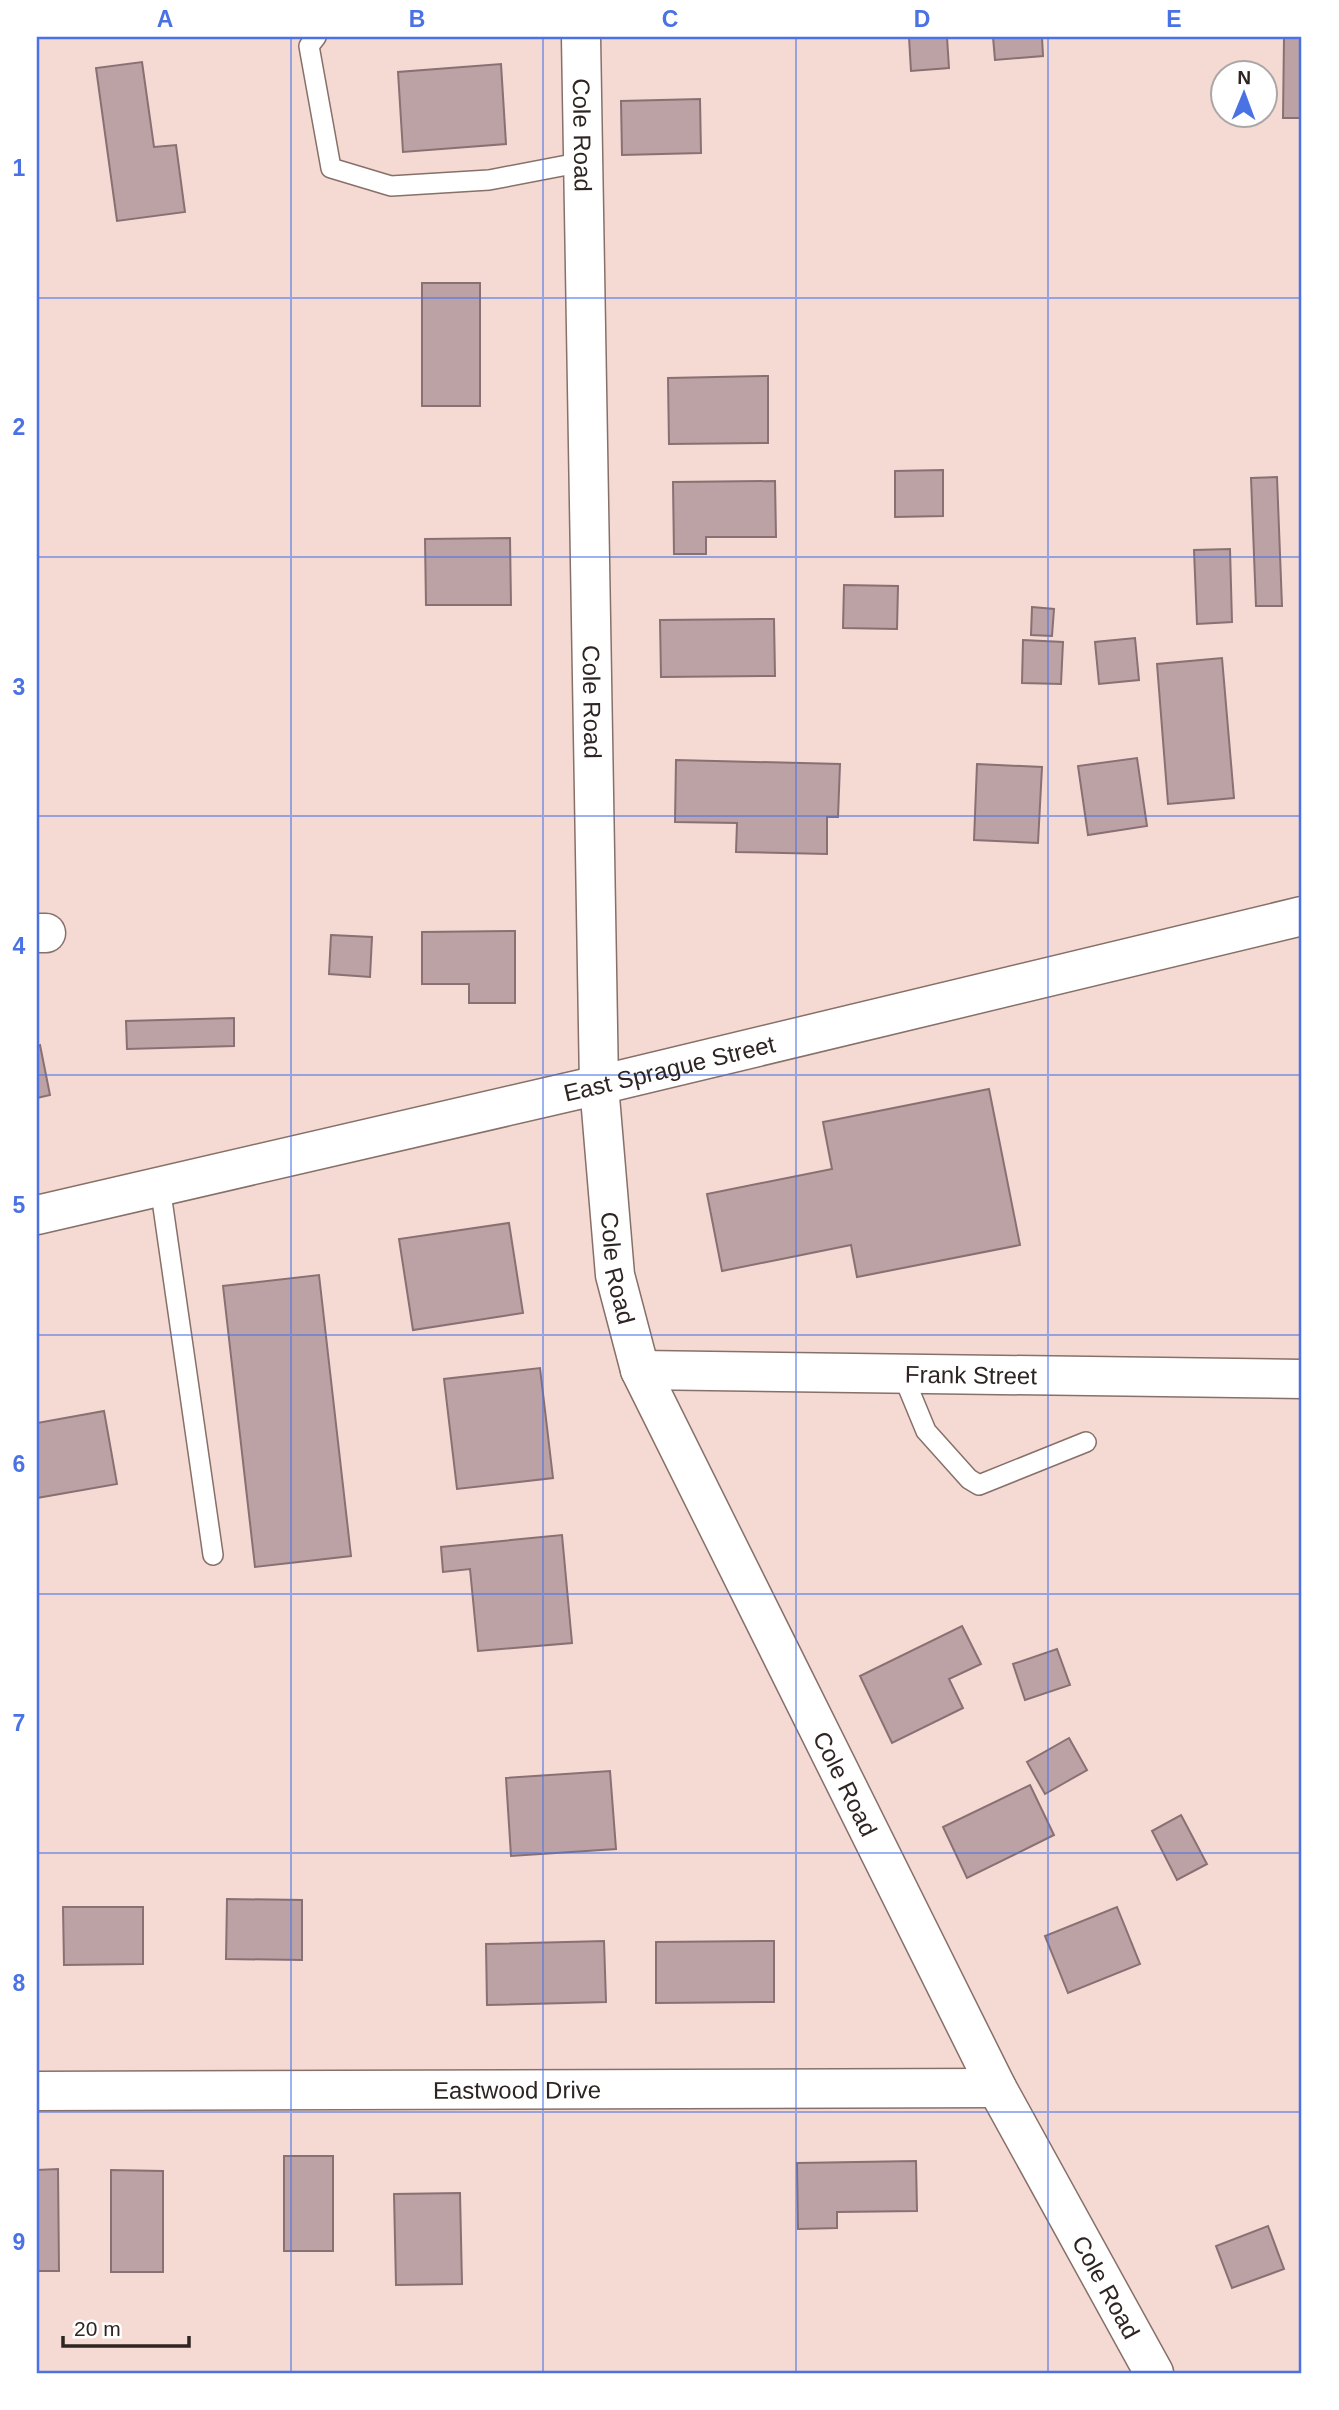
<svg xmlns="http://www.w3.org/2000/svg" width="1339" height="2410" font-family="Arial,sans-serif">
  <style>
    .building { fill: #bca2a4; stroke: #897073; stroke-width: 2 }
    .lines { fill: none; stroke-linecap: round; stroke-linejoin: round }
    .service-casing { stroke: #877069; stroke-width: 22 }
    .minor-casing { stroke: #877069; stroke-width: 41 }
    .tertiary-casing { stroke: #877069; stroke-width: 41 }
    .service { stroke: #fff; stroke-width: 19 }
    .minor { stroke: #fff; stroke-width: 38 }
    .tertiary { stroke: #fff; stroke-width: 38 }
    .grid { fill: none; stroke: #4a72e5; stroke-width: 2; stroke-opacity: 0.55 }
    .labels { text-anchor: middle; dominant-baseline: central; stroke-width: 5; stroke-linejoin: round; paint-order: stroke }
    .street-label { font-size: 24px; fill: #2e2421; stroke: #fff }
    .neatline { fill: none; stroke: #4a72e5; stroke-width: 2.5 }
    .grid-label { font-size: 23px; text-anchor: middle; font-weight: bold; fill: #4a72e5 }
  </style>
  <rect width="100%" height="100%" fill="#f4dad2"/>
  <!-- building -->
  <g class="building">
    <path d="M909,37H947L949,68L911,71Z"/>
    <path d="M993,37H1042L1043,56L995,60Z"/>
    <path d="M1284,37H1302V118H1283Z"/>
    <path d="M142,62L154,147L176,145L185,212L117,221L96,68Z"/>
    <path d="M501,64L506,144L403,152L398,72Z"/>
    <path d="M700,99L701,153L622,155L621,101Z"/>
    <rect x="422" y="283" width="58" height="123"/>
    <path d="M768,376V443L669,444L668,378Z"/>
    <path d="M943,470V516L895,517V471Z"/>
    <path d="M1277,477L1282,606H1256L1251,478Z"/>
    <path d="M775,481L776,537H706V554H674L673,482Z"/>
    <path d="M510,538L511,605H426L425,539Z"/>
    <path d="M1230,549L1232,622L1197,624L1194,550Z"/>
    <path d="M844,585L898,586L897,629L843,628Z"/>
    <path d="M1032,607L1054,609L1052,636L1031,635Z"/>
    <path d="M774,619L775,676L661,677L660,620Z"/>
    <path d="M1135,638L1139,680L1099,684L1095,642Z"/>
    <path d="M1023,640L1063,642L1061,684L1022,683Z"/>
    <path d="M1222,658L1234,798L1168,804L1157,664Z"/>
    <path d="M1137,758L1147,826L1088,835L1078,766Z"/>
    <path d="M676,760L840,764L838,817H827V854L736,852L737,823L675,822Z"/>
    <path d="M977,764L1042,767L1038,843L974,840Z"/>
    <path d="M515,931V1003H469V984H422V932Z"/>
    <path d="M331,935L372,937L370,977L329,974Z"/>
    <path d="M234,1018V1046L127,1049L126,1021Z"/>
    <path d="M40,1045L50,1095L37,1098V1046Z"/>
    <path d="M989,1089L1020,1245L857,1277L851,1245L722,1271L707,1194L832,1169L823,1122Z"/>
    <path d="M509,1223L523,1313L413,1330L399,1239Z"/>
    <path d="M319,1275L351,1556L255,1567L223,1286Z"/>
    <path d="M540,1368L553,1478L457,1489L444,1379Z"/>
    <path d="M104,1411L117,1484L37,1498V1423Z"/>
    <path d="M562,1535L572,1643L478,1651L470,1569L443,1572L441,1547Z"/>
    <path d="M962,1626L981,1664L949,1679L963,1708L892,1743L860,1676Z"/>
    <path d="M1057,1649L1070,1685L1025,1700L1013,1664Z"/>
    <path d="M1069,1738L1087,1770L1045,1794L1027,1762Z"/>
    <path d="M610,1771L616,1849L511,1856L506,1778Z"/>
    <path d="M1030,1785L1054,1835L967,1878L943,1827Z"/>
    <path d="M1181,1815L1207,1864L1177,1880L1152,1831Z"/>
    <path d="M227,1899L302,1900V1960L226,1959Z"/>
    <path d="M63,1907H143V1964L64,1965Z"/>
    <path d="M1117,1907L1140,1964L1068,1993L1045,1936Z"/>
    <path d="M604,1941L606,2002L487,2005L486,1944Z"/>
    <path d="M774,1941V2002L656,2003V1942Z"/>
    <rect x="284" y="2156" width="49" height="95"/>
    <path d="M916,2161L917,2211L837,2212V2228L798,2229L797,2163Z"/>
    <path d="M58,2169L59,2271H37V2170Z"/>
    <path d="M111,2170L163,2171V2272H111Z"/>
    <path d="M460,2193L462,2284L396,2285L394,2194Z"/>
    <path d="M1268,2226L1284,2269L1232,2288L1216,2246Z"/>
  </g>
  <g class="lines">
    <!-- service casing -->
    <g class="service-casing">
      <g id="service">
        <path d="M316,37L309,46L331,168L391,186L489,180L583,162"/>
        <path d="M160,1186L213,1555"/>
        <path d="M902,1373L926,1431L969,1479L979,1485L1086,1442"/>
      </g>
    </g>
    <!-- minor casing -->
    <g class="minor-casing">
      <g id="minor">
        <path d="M37,933H46"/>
        <path id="s1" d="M640,1370L1302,1379"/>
        <path id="s2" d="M37,2091L997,2088"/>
      </g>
    </g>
    <!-- tertiary casing -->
    <g class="tertiary-casing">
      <g id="tertiary">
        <path id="s3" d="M581,37L599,1085L615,1275L640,1370L997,2088L1154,2373"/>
        <path id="s4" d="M37,1215L599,1085L1302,916"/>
      </g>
    </g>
    <!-- service -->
    <use href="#service" class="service"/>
    <!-- minor -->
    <use href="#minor" class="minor"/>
    <!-- tertiary -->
    <use href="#tertiary" class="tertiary"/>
  </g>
  <!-- grid -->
  <path class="grid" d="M291,37V2373M543,37V2373M796,37V2373M1048,37V2373M37,298H1302M37,557H1302M37,816H1302M37,1075H1302M37,1335H1302M37,1594H1302M37,1853H1302M37,2112H1302"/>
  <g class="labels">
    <!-- street labels -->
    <g class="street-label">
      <text stroke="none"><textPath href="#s3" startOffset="98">Cole Road</textPath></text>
      <text stroke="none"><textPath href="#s3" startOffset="665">Cole Road</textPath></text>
      <text stroke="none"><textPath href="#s4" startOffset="649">East Sprague Street</textPath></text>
      <text stroke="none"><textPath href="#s3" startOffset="1232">Cole Road</textPath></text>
      <text stroke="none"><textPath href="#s1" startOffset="331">Frank Street</textPath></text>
      <text stroke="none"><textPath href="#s3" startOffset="1799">Cole Road</textPath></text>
      <text stroke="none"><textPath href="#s2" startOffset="480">Eastwood Drive</textPath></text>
      <text stroke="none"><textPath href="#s3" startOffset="2366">Cole Road</textPath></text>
    </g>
  </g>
  <!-- border -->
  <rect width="1339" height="2410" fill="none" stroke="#ffffff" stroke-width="77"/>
  <!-- north arrow -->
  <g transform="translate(1244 94) rotate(1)"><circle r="33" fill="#ffffff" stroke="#aba7a6" stroke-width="2"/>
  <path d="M0-5L12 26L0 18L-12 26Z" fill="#4a72e5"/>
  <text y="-10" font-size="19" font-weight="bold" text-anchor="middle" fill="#2e2421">N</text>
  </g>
  <!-- scale -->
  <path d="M63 2336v10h126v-10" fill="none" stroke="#2e2421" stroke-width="3.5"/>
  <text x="74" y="2336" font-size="21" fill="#2e2421" stroke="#ffffff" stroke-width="5" paint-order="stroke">20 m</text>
  <rect x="38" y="38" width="1262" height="2334" class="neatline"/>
  <g class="grid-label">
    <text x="165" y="27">A</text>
    <text x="417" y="27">B</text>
    <text x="670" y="27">C</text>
    <text x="922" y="27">D</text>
    <text x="1174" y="27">E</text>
    <text x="19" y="176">1</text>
    <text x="19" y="435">2</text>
    <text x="19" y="695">3</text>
    <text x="19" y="954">4</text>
    <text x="19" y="1213">5</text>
    <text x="19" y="1472">6</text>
    <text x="19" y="1731">7</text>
    <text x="19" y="1991">8</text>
    <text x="19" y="2250">9</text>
  </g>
</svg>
